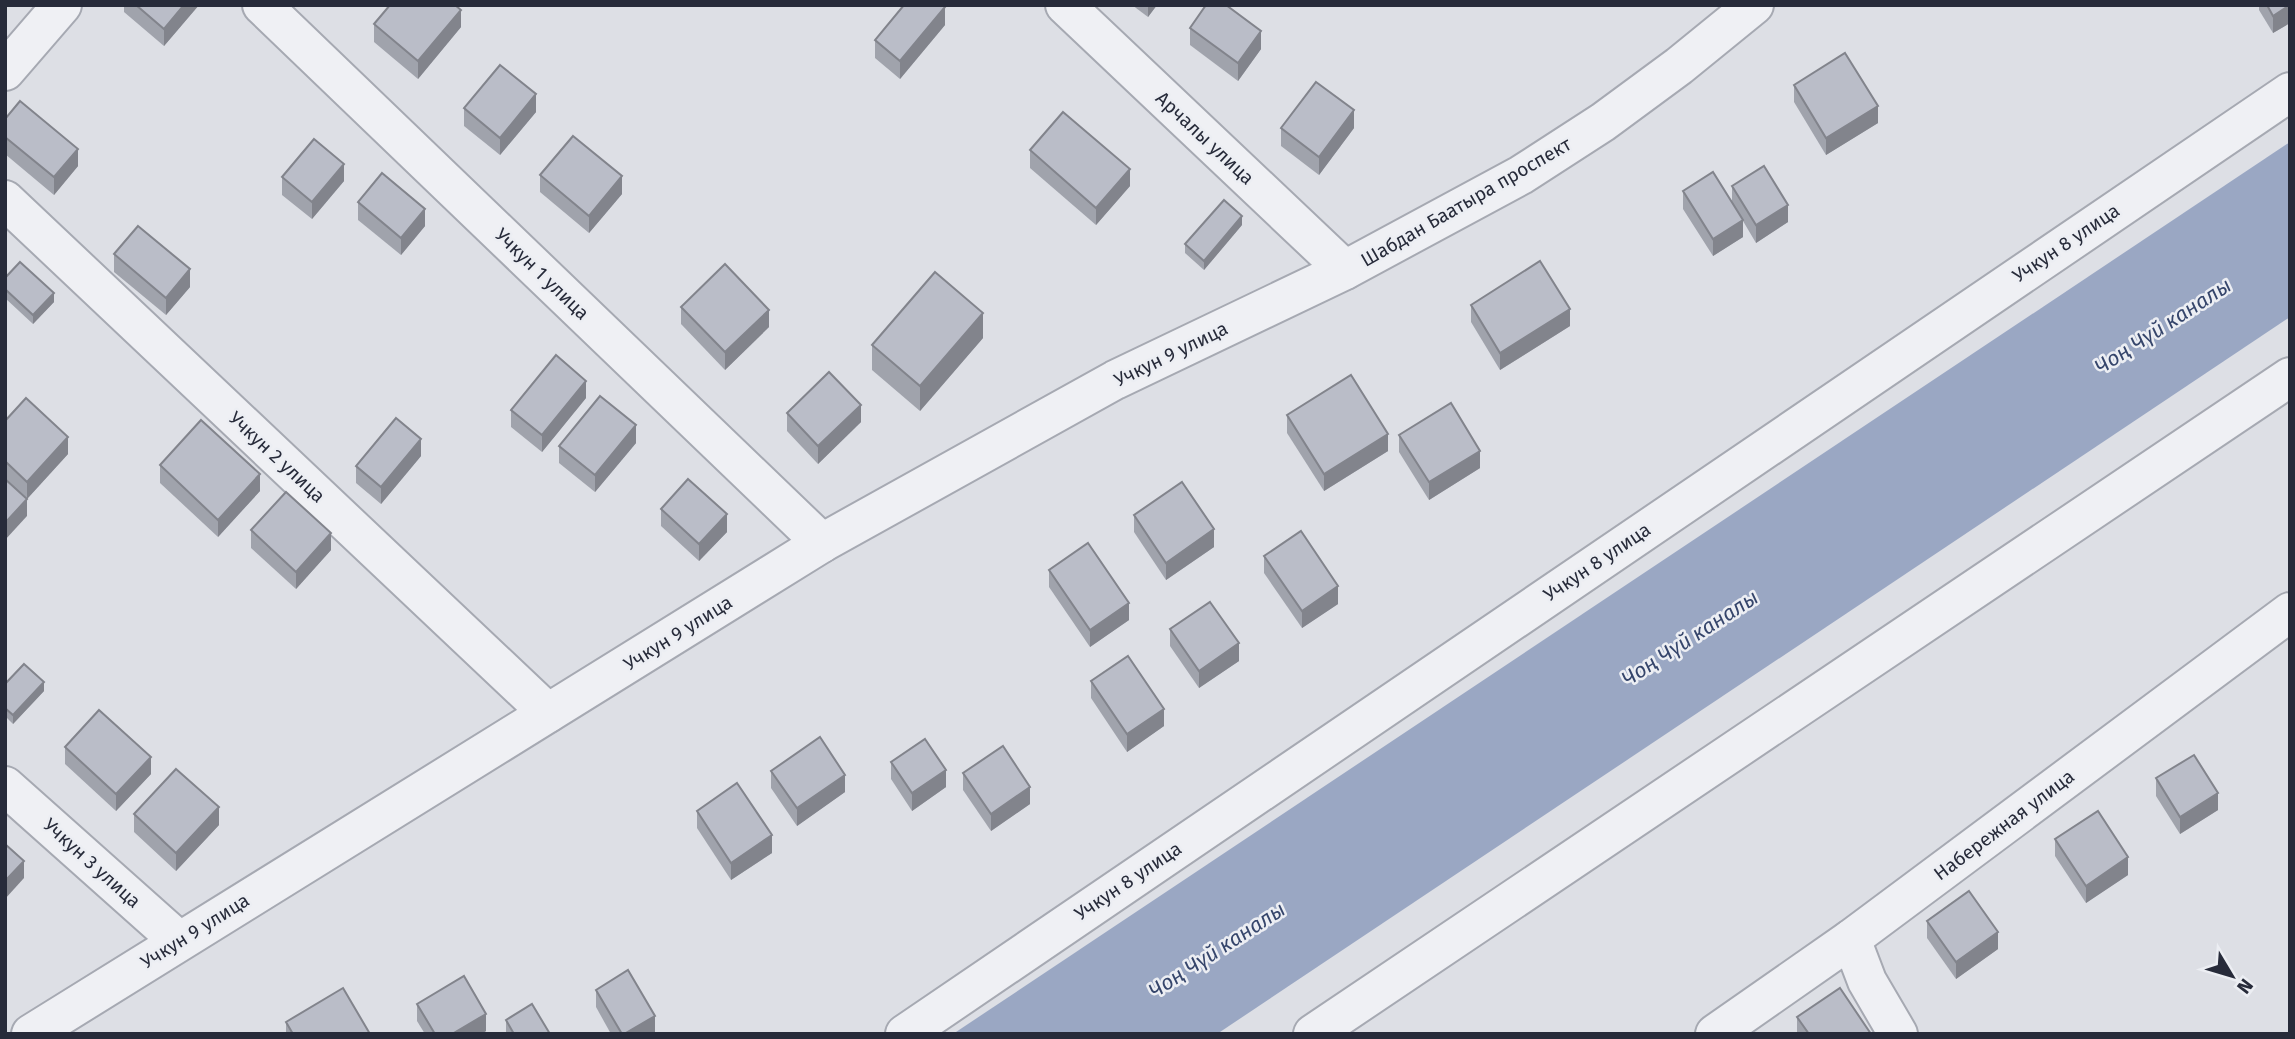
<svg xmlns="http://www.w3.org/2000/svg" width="2295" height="1039" font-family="'Fira Sans',sans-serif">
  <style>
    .water { fill: #9aa7c3 }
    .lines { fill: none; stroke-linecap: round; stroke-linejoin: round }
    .minor-casing { stroke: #a6a9b2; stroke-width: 42 }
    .minor { stroke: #eff0f4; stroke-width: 38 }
    .wall { fill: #a0a3ac }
    .shaded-wall { fill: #82848c }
    .building { fill: #babdc8; stroke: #82848c; stroke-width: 2 }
    .labels { text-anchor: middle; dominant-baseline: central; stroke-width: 5; stroke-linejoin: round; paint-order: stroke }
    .street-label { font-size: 19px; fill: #272b3a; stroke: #eceef3 }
    .water-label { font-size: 21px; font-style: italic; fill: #35456b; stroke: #eceef3 }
  </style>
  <rect width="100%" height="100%" fill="#dddfe5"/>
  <!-- water -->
  <path class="water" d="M2290,142V317L1217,1034H953Z"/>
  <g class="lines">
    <!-- minor casing -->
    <g class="minor-casing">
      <g id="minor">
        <path d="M262,5L822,543"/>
        <path d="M1065,5L1345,270"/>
        <path d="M5,71L62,5"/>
        <path d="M5,200L548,713"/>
        <path d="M5,786L179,941"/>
        <path d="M1851,939L1867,981L1898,1034"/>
        <path d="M31,1034L822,543L1115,380L1345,270L1521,175L1603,122L1679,66L1754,5"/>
        <path d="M905,1034L2290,92"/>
        <path d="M1313,1034L2290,377"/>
        <path d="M1715,1034L1851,939L2290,612"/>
      </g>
    </g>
    <!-- minor -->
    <use href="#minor" class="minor"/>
  </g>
  <!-- wall -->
  <g class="wall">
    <path d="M124,5H199L164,46L124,12Z"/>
    <path d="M1132,5H1157L1148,17Z"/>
    <path d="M2259,5H2290V23L2273,33L2259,10Z"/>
    <path d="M374,24L461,27L418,79L374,42Z"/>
    <path d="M945,25L900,79L875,58V40Z"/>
    <path d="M1190,28L1261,49L1238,81L1190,45Z"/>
    <path d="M1794,85L1878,123L1826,155L1794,102Z"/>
    <path d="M464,108L536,112L500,155L464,126Z"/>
    <path d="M5,119L78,166L54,195L5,154Z"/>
    <path d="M1281,128H1354L1319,175L1281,146Z"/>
    <path d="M1030,150L1130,186L1096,225L1030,168Z"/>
    <path d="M540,175L622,194L589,233L540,192Z"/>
    <path d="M282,177L344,181L312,219L282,195Z"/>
    <path d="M1732,186L1788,222L1756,243L1743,221V237L1713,256L1683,209V191L1732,203Z"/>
    <path d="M358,202L425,226L401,255L358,220Z"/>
    <path d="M1242,225L1204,270L1185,253V244Z"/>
    <path d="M114,254L190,287L166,315L114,272Z"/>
    <path d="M5,278L54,302L33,324L5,298Z"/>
    <path d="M1471,305L1570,326L1500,370L1471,322Z"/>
    <path d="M681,307L769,327L725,370L681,324Z"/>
    <path d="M983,338L920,411L872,370V345Z"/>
    <path d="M586,398L542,452L511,427V410Z"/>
    <path d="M787,413L861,422L818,464L787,431Z"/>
    <path d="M1287,415L1388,451L1324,491L1287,433Z"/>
    <path d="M5,421L68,454L27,499L5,479Z"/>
    <path d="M1399,435L1480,468L1429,500L1399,452Z"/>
    <path d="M636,443L595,492L559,463V446Z"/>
    <path d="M421,456L381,504L356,483V466Z"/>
    <path d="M160,465L260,491L218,537L160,483Z"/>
    <path d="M661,509L727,532L699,561L661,526Z"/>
    <path d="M1134,515L1214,547L1166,580L1134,532Z"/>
    <path d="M251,530L331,550L296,589L251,548Z"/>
    <path d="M1264,556L1338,604L1302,628L1264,573Z"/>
    <path d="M1049,570L1129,620L1090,647L1049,587Z"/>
    <path d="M1170,629L1239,661L1199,688L1170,646Z"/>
    <path d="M1091,681L1164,726L1127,752L1091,698Z"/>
    <path d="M5,684L44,691L13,724L5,716Z"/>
    <path d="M65,747L151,774L116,811L65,764Z"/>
    <path d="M891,762L946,787L912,811L891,779Z"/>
    <path d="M771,771L845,792L797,826L771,788Z"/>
    <path d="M963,773L1030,804L991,831L963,790Z"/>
    <path d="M2156,778L2218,810L2180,834L2156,796Z"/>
    <path d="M697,811L772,853L731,880L697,828Z"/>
    <path d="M134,814L219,825L176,871L134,832Z"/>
    <path d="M2055,839L2128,875L2086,903L2055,856Z"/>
    <path d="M1927,921L1998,949L1956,979L1927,938Z"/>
    <path d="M596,990L655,1033L611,1034L596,1007Z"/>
    <path d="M417,1004L486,1031L481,1034H425L417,1021Z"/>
    <path d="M1797,1017L1871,1034H1797Z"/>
    <path d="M506,1020L550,1034H506Z"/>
    <path d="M286,1022L370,1034H286Z"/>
  </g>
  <!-- shaded-wall -->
  <g class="shaded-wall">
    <path d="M184,5H199L164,46V29Z"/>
    <path d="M1148,5H1157L1148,17Z"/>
    <path d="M2290,5V23L2273,33V16Z"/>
    <path d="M945,7V25L900,79V61Z"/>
    <path d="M461,10V27L418,79V61Z"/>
    <path d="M1261,31V49L1238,81V63Z"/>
    <path d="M536,94V112L500,155V138Z"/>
    <path d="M1878,106V123L1826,155V138Z"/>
    <path d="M1354,110V128L1319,175V157Z"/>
    <path d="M78,149V166L54,195V177Z"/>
    <path d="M344,164V181L312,219V202Z"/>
    <path d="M1130,169V186L1096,225V208Z"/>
    <path d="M622,176V194L589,233V216Z"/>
    <path d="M1788,205V222L1756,243V225Z"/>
    <path d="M425,209V226L401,255V238Z"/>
    <path d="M1242,216V225L1204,270V261Z"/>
    <path d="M1743,220V237L1713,256V239Z"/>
    <path d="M190,269V287L166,315V298Z"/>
    <path d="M54,293V302L33,324V315Z"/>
    <path d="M1570,309V326L1500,370V353Z"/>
    <path d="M769,310V327L725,370V352Z"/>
    <path d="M983,313V338L920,411V386Z"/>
    <path d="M586,381V398L542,452V435Z"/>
    <path d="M861,405V422L818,464V446Z"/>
    <path d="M636,425V443L595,492V475Z"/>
    <path d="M1388,434V451L1324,491V474Z"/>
    <path d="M68,437V454L27,499V482Z"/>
    <path d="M421,439V456L381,504V487Z"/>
    <path d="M1480,451V468L1429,500V482Z"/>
    <path d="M260,474V491L218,537V520Z"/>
    <path d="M27,499V516L5,540V523Z"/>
    <path d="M727,514V532L699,561V544Z"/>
    <path d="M1214,529V547L1166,580V563Z"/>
    <path d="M331,533V550L296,589V572Z"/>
    <path d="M1338,586V604L1302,628V611Z"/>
    <path d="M1129,603V620L1090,647V630Z"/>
    <path d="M1239,643V661L1199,688V671Z"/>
    <path d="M44,682V691L13,724V715Z"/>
    <path d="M1164,709V726L1127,752V734Z"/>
    <path d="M151,757V774L116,811V794Z"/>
    <path d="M946,770V787L912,811V793Z"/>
    <path d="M845,775V792L797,826V808Z"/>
    <path d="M1030,787V804L991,831V814Z"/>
    <path d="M2218,793V810L2180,834V817Z"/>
    <path d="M219,807V825L176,871V853Z"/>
    <path d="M772,835V853L731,880V863Z"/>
    <path d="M2128,857V875L2086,903V886Z"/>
    <path d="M24,861V878L5,899V881Z"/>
    <path d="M1998,932V949L1956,979V962Z"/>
    <path d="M486,1014V1031L481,1034H452Z"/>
    <path d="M655,1016V1033L624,1034Z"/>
  </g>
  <!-- building -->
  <g class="building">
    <path d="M136,5H184L164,29Z"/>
    <path d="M390,5H455L461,10L418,61L374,24Z"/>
    <path d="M904,5H942L945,7L900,61L875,40Z"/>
    <path d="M1206,5H1226L1261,31L1238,63L1190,28Z"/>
    <path d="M2267,5H2290L2273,16Z"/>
    <path d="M1845,53L1878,106L1826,138L1794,85Z"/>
    <path d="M500,65L536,94L500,138L464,108Z"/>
    <path d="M1316,82L1354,110L1319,157L1281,128Z"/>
    <path d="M20,101L78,149L54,177L5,137V119Z"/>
    <path d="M1063,112L1130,169L1096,208L1030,150Z"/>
    <path d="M573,136L622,176L589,216L540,175Z"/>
    <path d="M314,139L344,164L312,202L282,177Z"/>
    <path d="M1764,166L1788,205L1756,225L1732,186Z"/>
    <path d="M1713,172L1743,220L1713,239L1683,191Z"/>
    <path d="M382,173L425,209L401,238L358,202Z"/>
    <path d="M1224,200L1242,216L1204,261L1185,244Z"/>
    <path d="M138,226L190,269L166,298L114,254Z"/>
    <path d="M1540,261L1570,309L1500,353L1471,305Z"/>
    <path d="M20,262L54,293L33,315L5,289V278Z"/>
    <path d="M725,264L769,310L725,352L681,307Z"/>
    <path d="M935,272L983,313L920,386L872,345Z"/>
    <path d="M556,355L586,381L542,435L511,410Z"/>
    <path d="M829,372L861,405L818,446L787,413Z"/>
    <path d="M1351,375L1388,434L1324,474L1287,415Z"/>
    <path d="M600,396L636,425L595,475L559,446Z"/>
    <path d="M26,398L68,437L27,482L5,461V421Z"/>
    <path d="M1451,403L1480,451L1429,482L1399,435Z"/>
    <path d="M396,418L421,439L381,487L356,466Z"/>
    <path d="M201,420L260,474L218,520L160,465Z"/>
    <path d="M5,479L27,499L5,523Z"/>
    <path d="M688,479L727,514L699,544L661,509Z"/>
    <path d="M1182,482L1214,529L1166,563L1134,515Z"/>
    <path d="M286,492L331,533L296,572L251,530Z"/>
    <path d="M1301,531L1338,586L1302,611L1264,556Z"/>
    <path d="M1088,543L1129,603L1090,630L1049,570Z"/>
    <path d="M1210,602L1239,643L1199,671L1170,629Z"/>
    <path d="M1128,656L1164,709L1127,734L1091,681Z"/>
    <path d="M24,664L44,682L13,715L5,708V684Z"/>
    <path d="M99,710L151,757L116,794L65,747Z"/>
    <path d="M820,737L845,775L797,808L771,771Z"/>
    <path d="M925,739L946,770L912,793L891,762Z"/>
    <path d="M1003,746L1030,787L991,814L963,773Z"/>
    <path d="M2194,755L2218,793L2180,817L2156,778Z"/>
    <path d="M176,769L219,807L176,853L134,814Z"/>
    <path d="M737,783L772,835L731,863L697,811Z"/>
    <path d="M2098,811L2128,857L2086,886L2055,839Z"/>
    <path d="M5,844L24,861L5,881Z"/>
    <path d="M1969,891L1998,932L1956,962L1927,921Z"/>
    <path d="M628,970L655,1016L624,1034H622L596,990Z"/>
    <path d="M464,976L486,1014L452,1034H435L417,1004Z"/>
    <path d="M343,988L370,1034H293L286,1022Z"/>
    <path d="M1840,988L1871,1034H1809L1797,1017Z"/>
    <path d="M532,1004L550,1034H514L506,1020Z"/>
  </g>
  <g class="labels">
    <!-- street labels -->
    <g class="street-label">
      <text transform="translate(1205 138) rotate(43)">Арчалы улица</text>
      <text transform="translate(1466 202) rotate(-30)">Шабдан Баатыра проспект</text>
      <text transform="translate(2066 243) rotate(-34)">Учкун 8 улица</text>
      <text transform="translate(542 274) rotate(44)">Учкун 1 улица</text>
      <text transform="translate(1171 354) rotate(-26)">Учкун 9 улица</text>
      <text transform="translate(277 457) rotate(43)">Учкун 2 улица</text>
      <text transform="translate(1597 562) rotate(-34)">Учкун 8 улица</text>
      <text transform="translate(678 633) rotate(-32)">Учкун 9 улица</text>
      <text transform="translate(2004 825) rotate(-37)">Набережная улица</text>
      <text transform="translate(92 863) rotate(42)">Учкун 3 улица</text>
      <text transform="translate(1128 881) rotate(-34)">Учкун 8 улица</text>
      <text transform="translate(195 931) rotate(-32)">Учкун 9 улица</text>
    </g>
    <!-- water labels -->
    <g class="water-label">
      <text transform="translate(2163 326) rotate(-33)">Чоң Чүй каналы</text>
      <text transform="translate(1690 638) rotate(-33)">Чоң Чүй каналы</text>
      <text transform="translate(1217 950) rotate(-33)">Чоң Чүй каналы</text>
    </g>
  </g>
  <!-- border -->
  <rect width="2295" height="1039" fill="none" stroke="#272b3a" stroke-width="14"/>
  <!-- north arrow -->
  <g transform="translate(2232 976) rotate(128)" stroke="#eceef3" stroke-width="5" paint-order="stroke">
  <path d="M0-5L12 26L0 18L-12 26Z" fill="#272b3a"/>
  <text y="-10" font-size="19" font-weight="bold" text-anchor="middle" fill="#272b3a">N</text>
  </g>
</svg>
